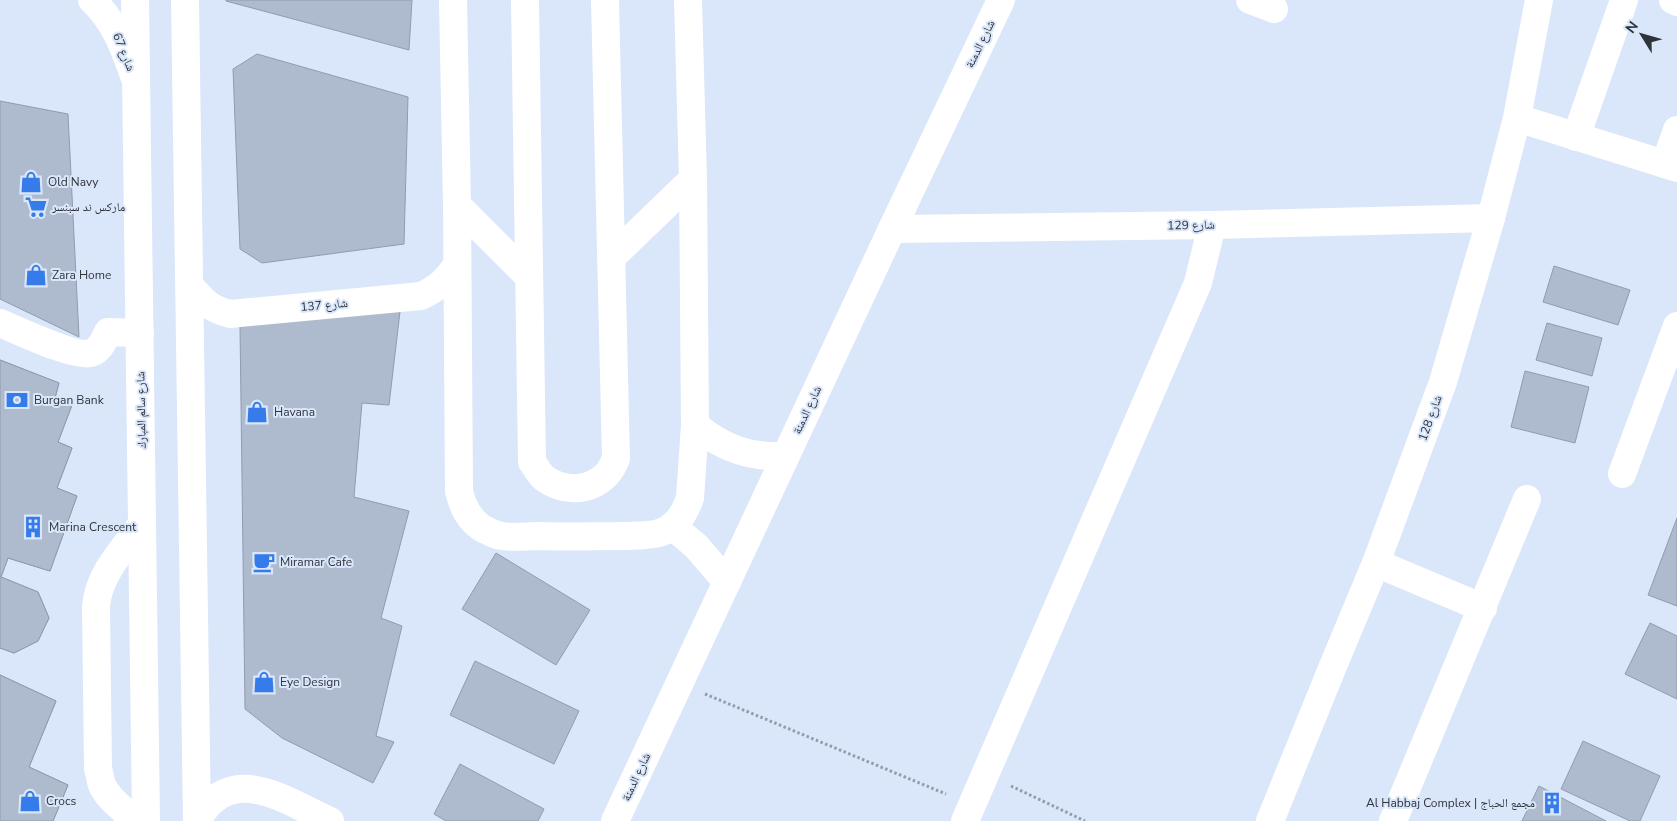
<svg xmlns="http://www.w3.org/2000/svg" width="1677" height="821" font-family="'Nunito Sans','Noto Naskh Arabic',sans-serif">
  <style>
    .building { fill: #aebacd; stroke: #909cae }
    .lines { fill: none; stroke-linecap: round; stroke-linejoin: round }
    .path { stroke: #939cab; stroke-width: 3; stroke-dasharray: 2.5 2.5; stroke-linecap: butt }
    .minor { stroke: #fff; stroke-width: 28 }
    .major { stroke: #fff; stroke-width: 28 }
    .labels { text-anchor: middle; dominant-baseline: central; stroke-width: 4; stroke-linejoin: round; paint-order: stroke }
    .street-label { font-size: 12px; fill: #2f343b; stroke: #dae6fa }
    .poi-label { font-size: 12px; fill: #2f343b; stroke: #dae6fa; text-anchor: start }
  </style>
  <rect width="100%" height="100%" fill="#dae6fa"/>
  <!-- building -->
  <g class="building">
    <path d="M226,0H412L409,50L226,1Z"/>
    <path d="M257,54L408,97L404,244L262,263L240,249L233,69Z"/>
    <path d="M0,101L68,114L79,337L0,299Z"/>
    <path d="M1554,266L1630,290L1618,325L1543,302Z"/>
    <path d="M401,303L389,405L362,403L354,497L409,511L381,618L402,626L376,736L394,742L373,783L282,738L245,709L240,326Z"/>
    <path d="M1547,323L1602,338L1592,376L1536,360Z"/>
    <path d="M0,360L59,383L55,398L72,405L58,442L72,448L57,488L77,496L50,571L8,558L1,577L38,592L49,618L38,641L14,653L0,648Z"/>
    <path d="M0,360L59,383L55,398L72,405L58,442L72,448L57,488L77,496L50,571L8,558L1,577L38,592L49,618L38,641L14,653L0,648Z"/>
    <path d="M1525,371L1589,387L1575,443L1511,427Z"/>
    <path d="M1677,518V606L1648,595Z"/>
    <path d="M496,553L590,610L556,665L462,609Z"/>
    <path d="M1650,623L1677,636V699L1625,674Z"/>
    <path d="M475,661L579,711L554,764L450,715Z"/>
    <path d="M0,675L56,701L29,767L68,785L53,821H0Z"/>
    <path d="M0,675L56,701L29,767L68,785L53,821H0Z"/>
    <path d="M1583,741L1660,776L1640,821H1630L1561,789Z"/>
    <path d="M460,764L544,809L538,821H446L434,814Z"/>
    <path d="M1539,786L1606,821H1522Z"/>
  </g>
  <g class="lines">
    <!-- path -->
    <g class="path">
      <path d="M705,694L946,794"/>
      <path d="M1011,786L1085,821"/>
    </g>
    <!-- minor -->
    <g class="minor">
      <path d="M92,0C115,22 124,47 134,76"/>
      <path d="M453,0L457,205L459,491C463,509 472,525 490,532C493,534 498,535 501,536C513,538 527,536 539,536C566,537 593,536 620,536C634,535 649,537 662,532C677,527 685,512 690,498L695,425L693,179L688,0"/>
      <path d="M525,0L532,462C536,467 539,474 544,478C563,492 588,492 605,476C610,472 613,465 616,459L605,0"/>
      <path d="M1250,0L1274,9"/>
      <path d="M1673,0L1677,2"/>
      <path d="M1517,118L1677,168"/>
      <path d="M1576,137L1624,0"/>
      <path d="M1665,164L1677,130"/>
      <path d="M457,205L529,277"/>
      <path d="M892,229L1212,225L1491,218"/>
      <path d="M611,258L693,179"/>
      <path d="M190,286C203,301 210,309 230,314L421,296C438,288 446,281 457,265"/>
      <path d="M0,323C17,330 76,358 91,353C100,350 104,340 108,332L140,333"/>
      <path d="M695,425C722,448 750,458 785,456"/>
      <path d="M1622,474L1677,326"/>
      <path d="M672,526L696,546L727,582"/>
      <path d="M1376,563L1483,608"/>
      <path d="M197,820C232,761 284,800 330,821"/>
      <path d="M137,821C125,811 109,800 102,785C100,780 100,774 98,769L96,606C99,573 123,550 142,524"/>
      <path d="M615,821L892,229L1001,0"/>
      <path d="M965,821L1198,283L1212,225"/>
      <path d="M1270,821L1333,666L1376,563L1443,382L1491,218L1517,118L1539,0"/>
      <path d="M1393,821L1527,499"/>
    </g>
    <!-- major -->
    <g class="major">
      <path d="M135,0L146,821"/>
      <path d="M185,0L197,821"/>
    </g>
  </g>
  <!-- icons -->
  <defs>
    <g id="shop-bare" transform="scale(1.725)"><path d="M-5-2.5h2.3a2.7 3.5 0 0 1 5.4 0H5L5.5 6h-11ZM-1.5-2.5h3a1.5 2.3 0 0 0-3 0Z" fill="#357be9" stroke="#dae6fa" stroke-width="2.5" paint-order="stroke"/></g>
    <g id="supermarket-bare" transform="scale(1.725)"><path d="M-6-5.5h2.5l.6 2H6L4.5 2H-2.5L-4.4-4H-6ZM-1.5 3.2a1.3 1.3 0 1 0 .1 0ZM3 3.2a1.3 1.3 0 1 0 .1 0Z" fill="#357be9" stroke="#dae6fa" stroke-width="2.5" paint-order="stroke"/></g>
    <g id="bank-bare" transform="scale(1.725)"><path d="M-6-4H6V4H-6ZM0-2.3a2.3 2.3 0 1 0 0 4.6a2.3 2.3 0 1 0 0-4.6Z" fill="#357be9" stroke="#dae6fa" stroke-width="2.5" paint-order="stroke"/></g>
    <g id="building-bare" transform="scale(1.725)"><path d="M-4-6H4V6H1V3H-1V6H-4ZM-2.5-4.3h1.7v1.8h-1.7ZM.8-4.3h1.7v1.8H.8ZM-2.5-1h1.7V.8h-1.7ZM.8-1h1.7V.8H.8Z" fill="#357be9" stroke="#dae6fa" stroke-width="2.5" paint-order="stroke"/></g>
    <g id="cafe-bare" transform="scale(1.725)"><path d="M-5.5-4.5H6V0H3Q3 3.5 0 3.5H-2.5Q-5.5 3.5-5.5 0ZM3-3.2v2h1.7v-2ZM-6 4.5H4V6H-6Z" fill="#357be9" stroke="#dae6fa" stroke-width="2.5" paint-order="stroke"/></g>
  </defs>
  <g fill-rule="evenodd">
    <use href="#shop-bare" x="31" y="182"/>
    <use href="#supermarket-bare" x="36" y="207"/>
    <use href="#shop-bare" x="36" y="275"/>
    <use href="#bank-bare" x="17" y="400"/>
    <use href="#shop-bare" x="257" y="412"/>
    <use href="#building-bare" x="33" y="527"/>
    <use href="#cafe-bare" x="264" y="562"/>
    <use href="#shop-bare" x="264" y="682"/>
    <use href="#shop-bare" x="30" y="801"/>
    <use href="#building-bare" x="1552" y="803"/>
  </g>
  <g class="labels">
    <!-- street labels -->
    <g class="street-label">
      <text transform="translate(980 44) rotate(-64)">شارع الدمنة</text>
      <text transform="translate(124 52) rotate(68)">شارع 67</text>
      <text transform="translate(1191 225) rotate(-1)">شارع 129</text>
      <text transform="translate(324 305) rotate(-5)">شارع 137</text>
      <text transform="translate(141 410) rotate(-91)">شارع سالم المبارك</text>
      <text transform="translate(807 410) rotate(-65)">شارع الدمنة</text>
      <text transform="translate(1430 418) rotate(-70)">شارع 128</text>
      <text transform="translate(636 777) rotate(-65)">شارع الدمنة</text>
    </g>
    <!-- poi labels -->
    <g class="poi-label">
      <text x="48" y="182">Old Navy</text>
      <text x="52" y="207">ماركس ند سبنسر</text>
      <text x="52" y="275">Zara Home</text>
      <text x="34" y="400">Burgan Bank</text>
      <text x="274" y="412">Havana</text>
      <text x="49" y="527">Marina Crescent</text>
      <text x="280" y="562">Miramar Cafe</text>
      <text x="280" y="682">Eye Design</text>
      <text x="46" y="801">Crocs</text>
      <text x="1535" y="803" text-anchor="end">Al Habbaj Complex | مجمع الحباج</text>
    </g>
  </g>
  <!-- north arrow -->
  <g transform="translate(1642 35) rotate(307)" stroke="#dae6fa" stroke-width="4" paint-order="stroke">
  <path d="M0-4L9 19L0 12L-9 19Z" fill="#2f343b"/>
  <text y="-8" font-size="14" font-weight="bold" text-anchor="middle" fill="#2f343b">N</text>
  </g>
</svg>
